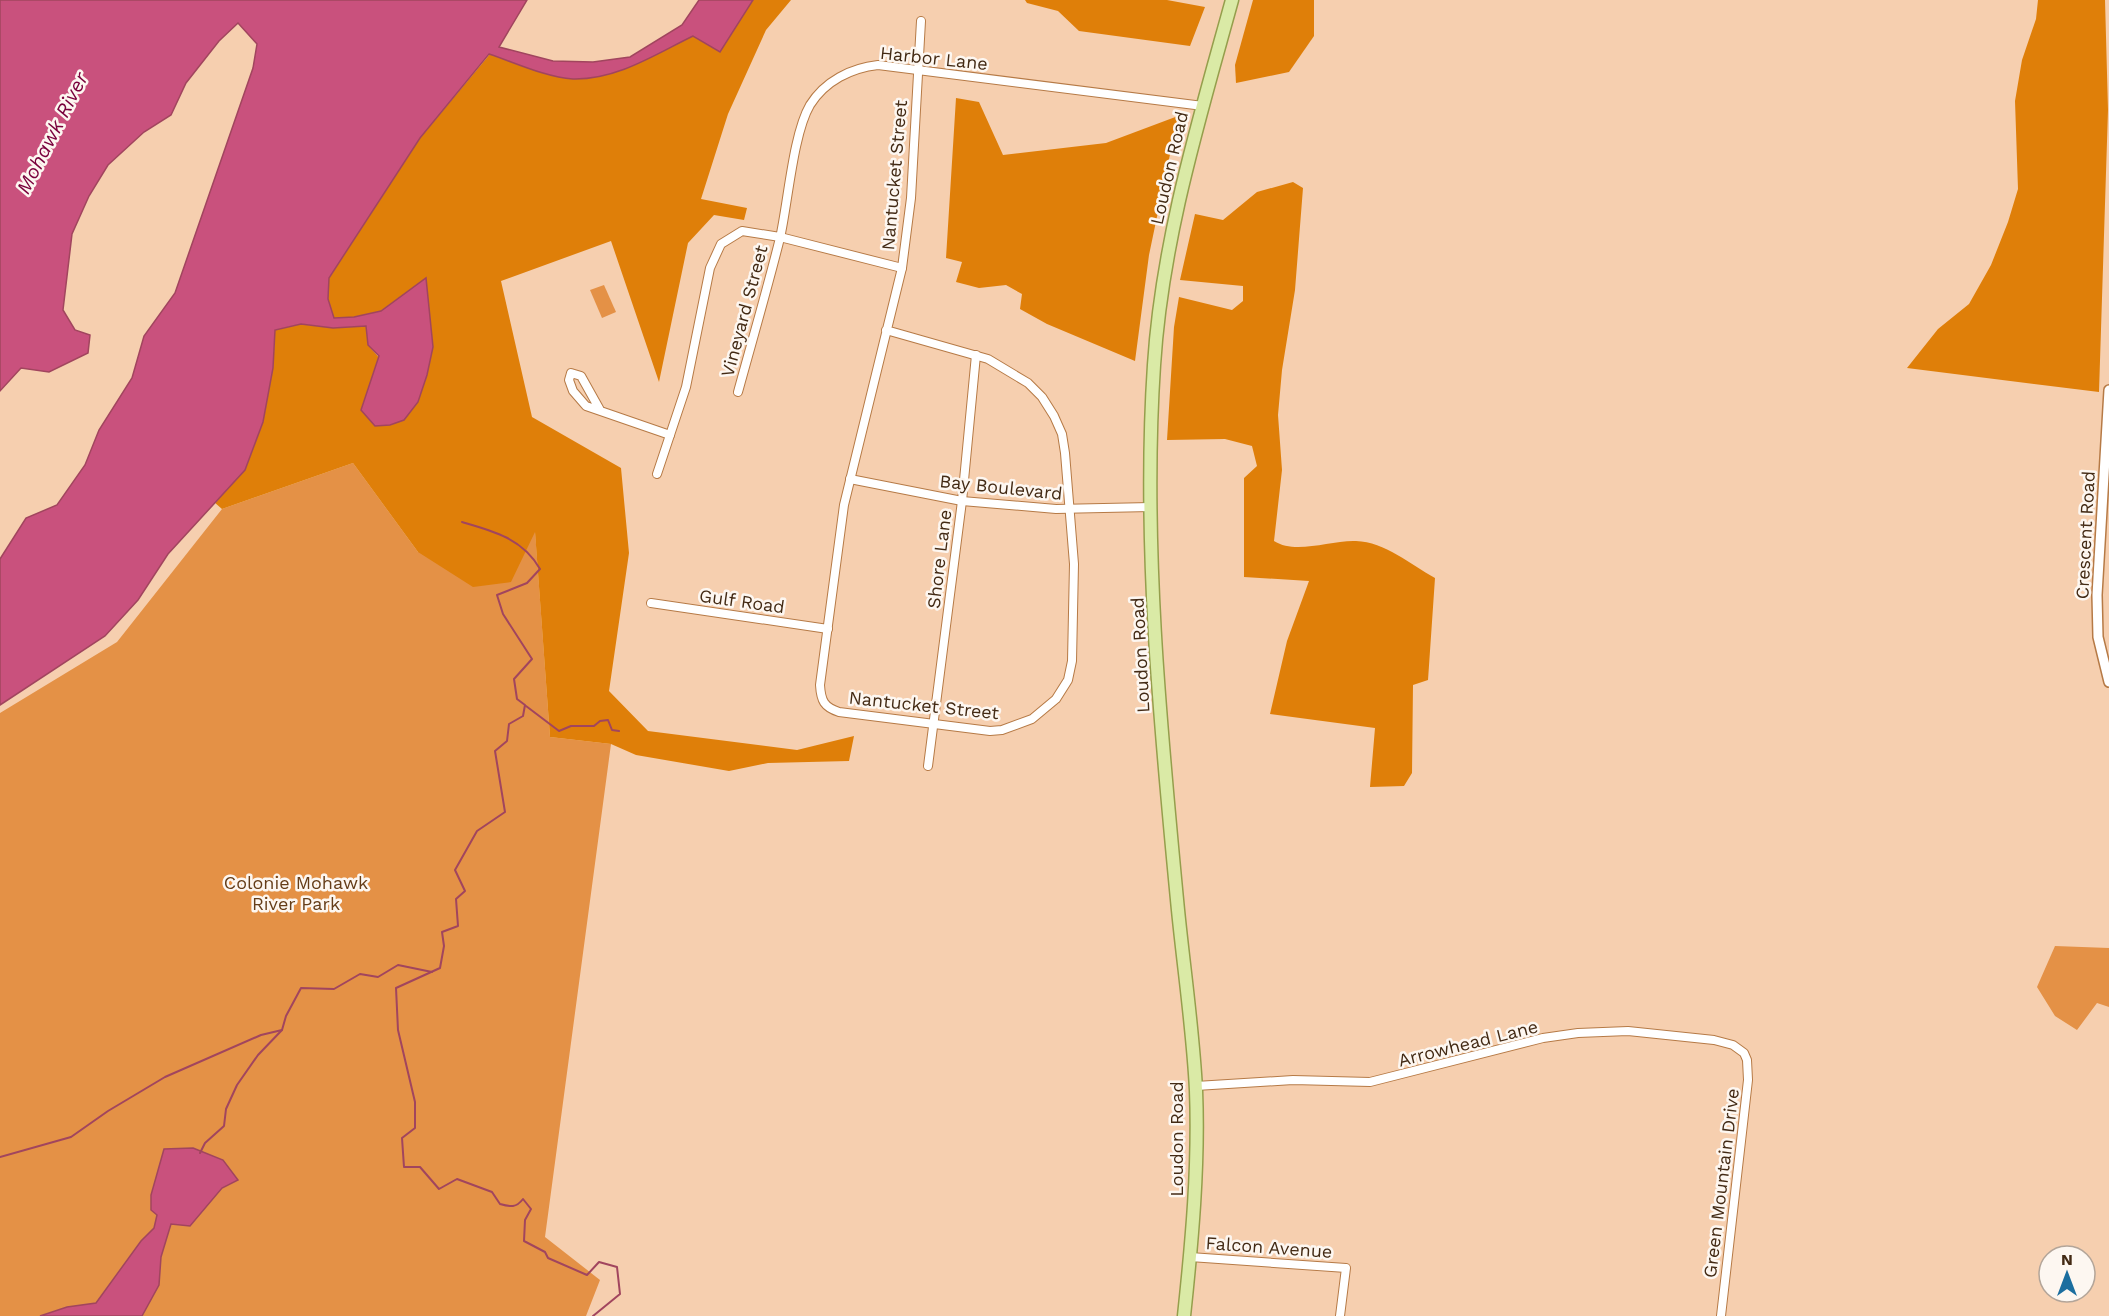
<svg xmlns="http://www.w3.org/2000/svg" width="2109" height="1316" font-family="'Work Sans',sans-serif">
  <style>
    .green { fill: #e49146 }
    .forest { fill: #df7f09 }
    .water { fill: #c9517d; stroke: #a1455e; stroke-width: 1.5 }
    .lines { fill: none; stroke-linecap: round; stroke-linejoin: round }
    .stream { stroke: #a1455e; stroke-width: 2 }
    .minor-casing { stroke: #b67a46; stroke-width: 10 }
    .tertiary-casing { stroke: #b67a46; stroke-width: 12 }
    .primary-casing { stroke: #959e4c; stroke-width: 15 }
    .minor { stroke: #fff; stroke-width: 8 }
    .tertiary { stroke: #fff; stroke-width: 9 }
    .primary { stroke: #daeaa6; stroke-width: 12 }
    .labels { text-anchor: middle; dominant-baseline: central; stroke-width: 5; stroke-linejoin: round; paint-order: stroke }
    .street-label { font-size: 18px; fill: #432a14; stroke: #fdf7f1 }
    .park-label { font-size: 18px; fill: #653d18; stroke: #fdf7f1 }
    .water-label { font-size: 20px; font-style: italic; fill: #79003c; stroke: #fdf7f1 }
  </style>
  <rect width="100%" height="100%" fill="#f6cfaf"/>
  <!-- green -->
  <g class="green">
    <path d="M604,285L616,312L602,318L590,290Z"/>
    <path d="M353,463L418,552L535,531L550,737L611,744L545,1237L600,1280L586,1316H0V713L117,642L222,509Z"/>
    <path d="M2055,946L2109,948V1007L2097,1003L2077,1030L2055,1016L2037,987Z"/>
  </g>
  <!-- forest -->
  <g class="forest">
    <path d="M753,0H791L766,30L728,114L701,199L747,208L744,220L714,215L688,243L659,382L611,241L501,281L532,417L621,468L629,553L609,691L648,731L797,750L854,736L849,761L768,763L729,771L636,755L611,744L550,737L535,532L511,582L473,587L418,552L353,463L222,509L214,502L245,470L263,422L273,368L275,330L301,324L333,328L366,326L368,345L418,402L433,347L425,279L381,311L354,317L333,318L327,299L329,278L420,138L490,54L535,70L571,79L693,36L720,51Z"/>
    <path d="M1025,0H1167L1205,7L1190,46L1079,31L1058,11L1027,3Z"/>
    <path d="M1253,0H1314V36L1289,72L1236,83L1235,65Z"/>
    <path d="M2038,0H2105L2108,110L2099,392L1907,368L1938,329L1969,304L1991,265L2008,222L2018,189L2015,101L2022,60L2036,19Z"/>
    <path d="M956,98L979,102L1003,155L1106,143L1178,116L1149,255L1135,361L1047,324L1020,309L1022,294L1006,285L979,288L956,282L962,262L946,258Z"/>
    <path d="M1293,182L1303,188L1295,290L1282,370L1278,415L1282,470L1274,541C1296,555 1330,540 1356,541C1385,542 1410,564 1435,578L1428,680L1413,685L1412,773L1404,786L1370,787L1375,728L1270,714L1287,641L1309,581L1244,577V478L1257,466L1252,446L1225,439L1167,440L1174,327L1179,297L1232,310L1243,301V286L1180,280L1195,214L1223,220L1257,192Z"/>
  </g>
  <!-- water -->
  <g class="water">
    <path d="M0,0H527L499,47L553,61L593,62L630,57L682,25L699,0H753L720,52L693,36C656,54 617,80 573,79C545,77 516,63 489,54L420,138L329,278L328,299L334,318L354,317L381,311L426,278L433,347L427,375L418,402L404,420L390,425L375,426L361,410L379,356L368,345L366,326L333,328L301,324L275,330L273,368L263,422L245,470L168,554L138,600L105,636L0,705V559L26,518L57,505L85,465L99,430L132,378L144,336L175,293L253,68L257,44L238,23L219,41L186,83L171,115L144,132L108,165L89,196L72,234L63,310L75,330L90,335L88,353L49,372L21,368L0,391Z"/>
    <path d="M193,1148L223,1160L238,1180L222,1188L190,1226L171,1224L161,1257L159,1285L142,1316H40L67,1307L96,1303L141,1241L154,1228L157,1215L151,1210V1195L164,1149Z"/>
  </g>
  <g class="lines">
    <!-- stream -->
    <g class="stream">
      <path d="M462,522C494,531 523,539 540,569L527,583L497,595L503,614L532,659L514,679L517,699L525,705L523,716L509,724L507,741L495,751L505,812L477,831L455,870L465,891L456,899L458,926L442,932L444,946L440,968L396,988L398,1030L415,1102V1128L402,1138L404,1167H420L439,1189L457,1179L492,1192L500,1204C511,1207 516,1208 523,1199L531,1209L525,1220L524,1241L545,1252L548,1258L587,1275L599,1262L617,1267L620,1294L593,1316"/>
      <path d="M526,706L559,731L571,726H594L600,721L608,720L612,730L619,731"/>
      <path d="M200,1153L205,1143L224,1126L226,1109L237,1085L258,1055L282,1030L286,1016L301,988L334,989L360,974L378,977L398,965L432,972"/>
      <path d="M0,1157L71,1137L108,1111L165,1077L261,1035L282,1030"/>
    </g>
    <!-- minor casing -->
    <g class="minor-casing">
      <g id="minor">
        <path d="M886,330L988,359L1028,383L1042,397L1054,416L1062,434L1065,453L1074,564L1072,661L1068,680L1056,699L1032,719L1002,730L990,731L839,712C824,707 821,701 820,685L844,505L902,268L911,198L921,21"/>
        <path d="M738,392C752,341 767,290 780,238C788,203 793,134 810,105C825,81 851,68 878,65L1203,106"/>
        <path d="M600,410L581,376L571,373L569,380L573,391L586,406L670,435"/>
        <path d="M657,474L686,387L710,268L721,244L742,231L780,237L902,268"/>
        <path d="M850,479L962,501L1056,509L1151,507"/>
        <path d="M651,603L828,629"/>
        <path d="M928,766L962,501L976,355"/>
        <path d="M1196,1086L1293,1080L1370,1082L1543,1038L1578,1033L1628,1031L1714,1040L1733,1045L1744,1053L1747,1060L1748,1080L1721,1316"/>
        <path d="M1190,1257L1346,1268L1340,1316"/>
      </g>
    </g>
    <!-- tertiary casing -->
    <g class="tertiary-casing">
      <path id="tertiary" d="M2109,390L2097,595L2098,637L2109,682"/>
    </g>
    <!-- primary casing -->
    <g class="primary-casing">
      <path id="primary" d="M1184,1316C1192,1241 1199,1165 1196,1090C1193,1030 1184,970 1178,910C1161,733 1142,543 1154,365C1162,240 1199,120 1232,0"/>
    </g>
    <!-- minor -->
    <use href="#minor" class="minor"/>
    <!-- tertiary -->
    <use href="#tertiary" class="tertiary"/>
    <!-- primary -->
    <use href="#primary" class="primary"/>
  </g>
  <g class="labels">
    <!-- street labels -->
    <g class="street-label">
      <text transform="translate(934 58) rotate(6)">Harbor Lane</text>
      <text transform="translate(1169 168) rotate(-77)">Loudon Road</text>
      <text transform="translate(894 175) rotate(-85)">Nantucket Street</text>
      <text transform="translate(744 311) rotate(-75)">Vineyard Street</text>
      <text transform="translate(1001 487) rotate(6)">Bay Boulevard</text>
      <text transform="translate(2085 535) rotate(-87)">Crescent Road</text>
      <text transform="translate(939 559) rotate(-83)">Shore Lane</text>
      <text transform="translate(742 601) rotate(8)">Gulf Road</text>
      <text transform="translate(1140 655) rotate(-93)">Loudon Road</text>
      <text transform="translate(924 705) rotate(6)">Nantucket Street</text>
      <text transform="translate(1468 1043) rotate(-14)">Arrowhead Lane</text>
      <text transform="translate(1176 1139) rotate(-90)">Loudon Road</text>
      <text transform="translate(1721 1183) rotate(-83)">Green Mountain Drive</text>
      <text transform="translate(1269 1247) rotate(4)">Falcon Avenue</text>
    </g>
    <!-- park labels -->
    <g class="park-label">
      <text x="296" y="882">Colonie Mohawk<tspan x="296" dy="21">River Park</tspan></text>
    </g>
    <!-- water labels -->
    <g class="water-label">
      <text transform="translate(52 133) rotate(-63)">Mohawk River</text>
    </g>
  </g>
  <!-- north arrow -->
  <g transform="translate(2067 1274)"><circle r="28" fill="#fdf7f1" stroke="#b3a599" stroke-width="1.5"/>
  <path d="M0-4.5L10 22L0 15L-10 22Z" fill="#1b6e9f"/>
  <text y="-9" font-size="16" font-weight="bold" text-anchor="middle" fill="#432a14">N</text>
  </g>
</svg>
